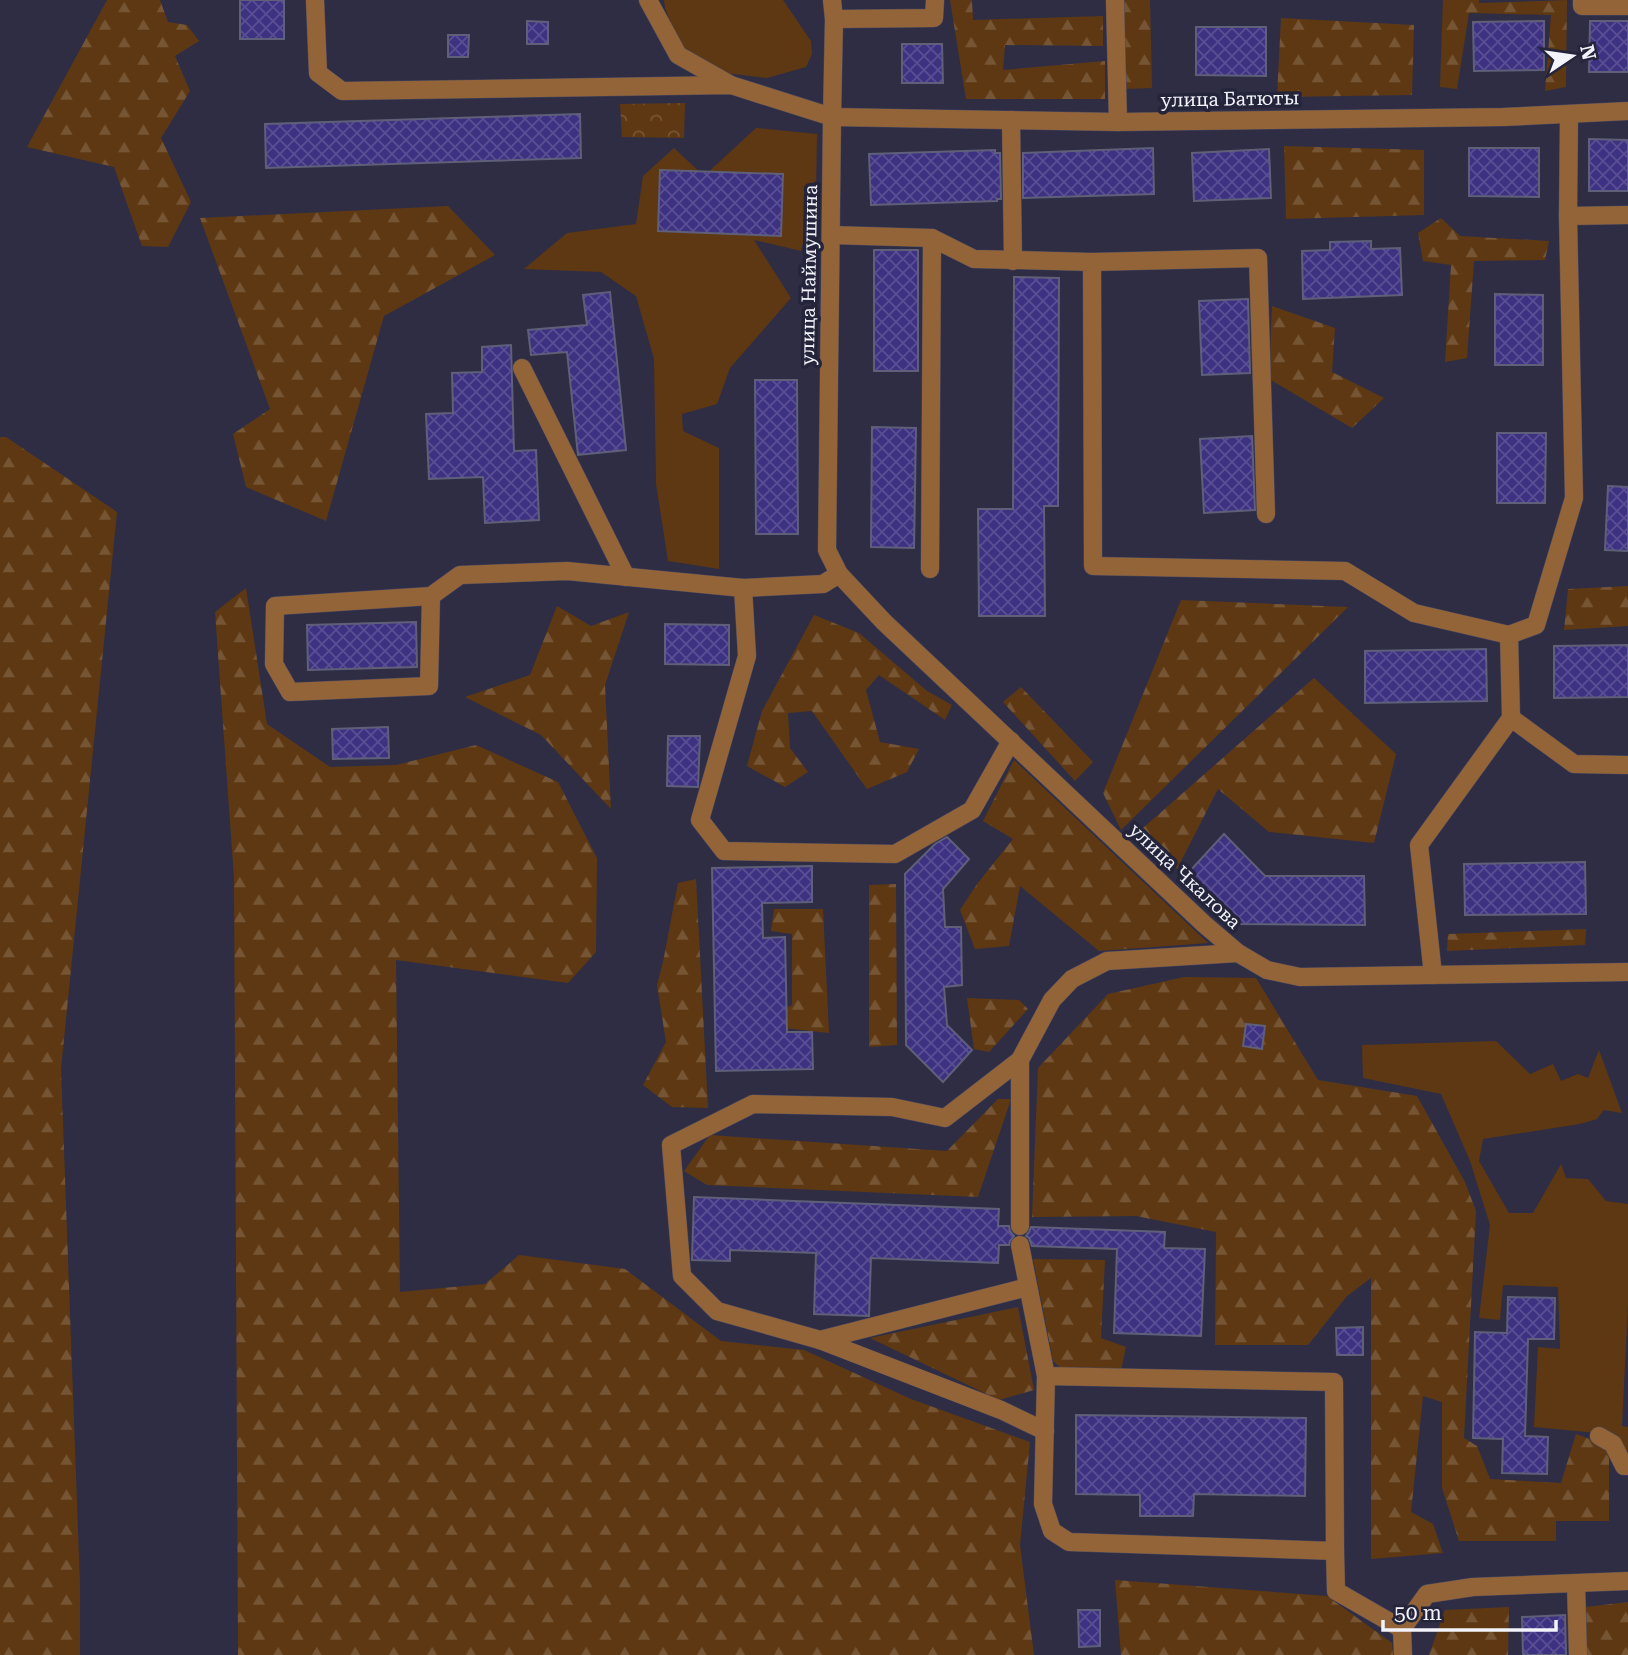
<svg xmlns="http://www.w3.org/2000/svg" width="1628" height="1655" font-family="'Roboto Serif',serif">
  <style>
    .green { fill: #5e3812 }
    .forest { fill: url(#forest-firs) }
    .park { fill: url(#park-crowns) }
    .building { fill: url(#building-cross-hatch); stroke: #5f5f79; stroke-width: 2 }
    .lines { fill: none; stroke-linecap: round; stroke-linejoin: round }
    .minor-casing { stroke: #4a495e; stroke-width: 19 }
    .minor { stroke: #946439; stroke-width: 18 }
    .labels { text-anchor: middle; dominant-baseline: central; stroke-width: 7; stroke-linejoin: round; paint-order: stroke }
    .street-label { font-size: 19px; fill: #f3f3fc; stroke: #24243a }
  </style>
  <defs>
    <pattern id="forest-firs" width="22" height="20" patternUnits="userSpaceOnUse" patternTransform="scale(1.75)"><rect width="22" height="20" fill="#5e3812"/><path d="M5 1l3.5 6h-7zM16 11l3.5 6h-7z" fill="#765535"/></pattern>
    <pattern id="park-crowns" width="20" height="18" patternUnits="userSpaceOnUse" patternTransform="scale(1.75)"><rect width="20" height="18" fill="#5e3812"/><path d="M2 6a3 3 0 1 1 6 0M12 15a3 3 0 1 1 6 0" fill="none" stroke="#765535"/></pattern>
    <pattern id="building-cross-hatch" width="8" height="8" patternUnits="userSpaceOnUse" patternTransform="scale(1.75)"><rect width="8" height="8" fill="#3d3181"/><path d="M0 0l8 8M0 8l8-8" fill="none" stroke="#5a4f94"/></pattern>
  </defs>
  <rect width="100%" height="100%" fill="#2e2d44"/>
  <!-- green -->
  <g class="green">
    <path d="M664,0H783L811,41L812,54L806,67L767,78L717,72L681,51L665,8Z"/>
    <path d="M756,128L817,134L816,192L801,251L754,240L791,298L730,368L717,404L682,414L683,431L719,448V569L668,561L656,484L654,359L636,296L601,272L524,269L567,233L636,224L643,176L674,148L704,176Z"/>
    <path d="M1496,1041L1530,1074L1553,1064L1561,1081L1578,1074L1588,1078L1599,1050L1622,1113L1604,1110L1597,1119L1580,1124L1483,1139L1479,1161L1509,1213H1533L1561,1164L1566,1178L1588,1179L1606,1201L1628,1204V1304L1622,1426L1628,1427V1451L1608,1434L1534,1427L1538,1347L1560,1349L1558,1287L1503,1285L1500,1320L1479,1318L1490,1225L1470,1161L1441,1094L1363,1078L1362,1045Z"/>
  </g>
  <!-- forest -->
  <g class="forest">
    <path d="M107,0H160L168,22L187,25L199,41L175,56L190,91L161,138L191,202L168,247L142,246L114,167L27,147Z"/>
    <path d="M950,0H972L973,20L1103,16V46L1005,45L1003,70L1105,61V99H966Z"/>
    <path d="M1122,0H1150L1152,88L1124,89Z"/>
    <path d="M1443,0H1479V3L1567,0L1566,87L1545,91L1551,15L1469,13L1457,89L1440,87Z"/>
    <path d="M1281,18L1414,25L1412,95L1277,97Z"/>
    <path d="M1284,146L1424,150V215L1286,219Z"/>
    <path d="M448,206L495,255L384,316L326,521L246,487L233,434L270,409L200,218Z"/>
    <path d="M1441,218L1460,236L1549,241L1545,260L1474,261L1467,358L1445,362L1451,265L1423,261L1418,233Z"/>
    <path d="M1272,306L1335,328L1332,372L1384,398L1352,428L1269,379Z"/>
    <path d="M0,437H6L117,512L61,1069L80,1585V1655H0Z"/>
    <path d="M1628,586V626L1564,630L1568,589Z"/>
    <path d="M246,588L267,724L330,767L396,765L476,745L558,782L597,858L596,952L568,983L396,960L400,1292L485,1284L519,1255L625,1269L721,1341L804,1350L911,1399L1030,1442L1020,1545L1034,1655H238L234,878L215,612Z"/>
    <path d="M1181,600L1348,607L1121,830L1103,793Z"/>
    <path d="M557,606L591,626L629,612L605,685L611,809L541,735L465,697L530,675Z"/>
    <path d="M814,615L859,633L927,691L952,705L945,720L879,675L866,690L880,742L919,749L907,772L867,789L812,711L788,713L790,748L808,772L785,787L747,766L762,711Z"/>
    <path d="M1314,678L1396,754L1374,843L1269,832L1218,789L1177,869L1135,835Z"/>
    <path d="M1021,687L1093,762L1075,781L1003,702Z"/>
    <path d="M1014,760L1208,943L1099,951L1020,886L1009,946L975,949L960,910L977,884L1013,839L983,821Z"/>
    <path d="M696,879L708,1108L672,1107L643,1085L666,1042L657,985L663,962L678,883Z"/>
    <path d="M896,884L897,1045L869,1047V885Z"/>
    <path d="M774,909H823L829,1033L775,1027L778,1012L792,1005V934L771,931Z"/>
    <path d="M1586,929L1585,945L1447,951L1448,934Z"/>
    <path d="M1184,977L1256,978L1318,1080L1417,1096L1465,1182L1476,1211L1464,1438L1477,1446L1490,1479L1561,1483L1576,1434L1609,1446V1521H1556V1541H1459L1442,1488V1402L1423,1396L1411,1512L1433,1524L1443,1553L1371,1559V1278L1347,1296L1308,1345H1215L1216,1232L1136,1216L1032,1217L1038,1068L1108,994Z"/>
    <path d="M967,998L1019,1000L1028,1009L989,1052L974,1049Z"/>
    <path d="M998,1099H1011L978,1197L707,1185L684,1171L710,1135L947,1151Z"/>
    <path d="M1033,1259L1105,1260L1101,1338L1126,1347L1121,1371L1062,1369L1053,1361Z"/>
    <path d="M1018,1307L1034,1390L999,1400L870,1338Z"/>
    <path d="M1115,1580L1327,1596L1392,1643L1393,1655H1121Z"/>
    <path d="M1628,1602V1655H1586L1585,1607Z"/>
    <path d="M1509,1607L1508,1655H1429L1445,1610Z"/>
  </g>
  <!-- park -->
  <path class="park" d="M685,103L684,138L622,137L620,104Z"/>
  <!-- building -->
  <g class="building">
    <rect x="240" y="0" width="44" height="39"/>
    <path d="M527,21L548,22V44H527Z"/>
    <path d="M1544,21V70L1474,71L1473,22Z"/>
    <path d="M1590,21H1628V72H1589Z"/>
    <path d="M1196,27H1266V76L1196,75Z"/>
    <path d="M448,35H469L468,57H448Z"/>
    <path d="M902,44H942L943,83H902Z"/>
    <path d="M580,114L581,158L266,168L265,124Z"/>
    <path d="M1589,139L1628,140V191H1589Z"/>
    <path d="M1153,148L1154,194L1023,198V153Z"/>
    <path d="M1469,148H1539V197L1469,196Z"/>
    <path d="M1269,149L1271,198L1194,201L1192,153Z"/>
    <path d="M995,150V153H1000L1001,199H997V201L871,205L869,154Z"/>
    <path d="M660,170L783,174L781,236L658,231Z"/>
    <path d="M1371,241V249L1400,248L1402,295L1303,299L1302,251L1330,250V242Z"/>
    <rect x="874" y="250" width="44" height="121"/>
    <path d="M1014,277L1059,278L1058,506H1044L1045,616H979L978,509H1013Z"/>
    <path d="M610,292L626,450L578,455L567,352L531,355L528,330L587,325L583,295Z"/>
    <path d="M1495,294L1543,295V365H1495Z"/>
    <path d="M1248,299L1250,373L1202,375L1199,301Z"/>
    <path d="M511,345L514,451L536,450L539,520L485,523L483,477L429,479L426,414L453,413L452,373L482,372V347Z"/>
    <path d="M755,380H797L798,534H756Z"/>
    <path d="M872,427L916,428L914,548L871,547Z"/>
    <path d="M1497,433H1546L1545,503H1497Z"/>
    <path d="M1252,436L1255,510L1204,513L1200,439Z"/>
    <path d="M1608,486L1628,487V551L1605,550Z"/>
    <path d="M416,622L417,667L308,670L307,625Z"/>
    <path d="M665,624L729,625V665L665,664Z"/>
    <path d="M1628,645V697L1554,698V646Z"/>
    <path d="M1486,649L1487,701L1365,703V651Z"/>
    <path d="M388,727L389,758L333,759L332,729Z"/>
    <path d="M668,736H700L698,787L667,786Z"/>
    <path d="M1224,834L1265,876H1364L1365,925L1241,924L1189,872Z"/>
    <path d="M947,837L969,859L943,889L945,927H961L962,985L944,987L947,1025L972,1050L943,1082L906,1045L905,874L935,844Z"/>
    <path d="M1585,862L1586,914L1465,915L1464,864Z"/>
    <path d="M812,866V902L762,903L763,938L785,937L787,1032H812L813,1069L716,1071L712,868Z"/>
    <path d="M1246,1024L1265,1026L1262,1049L1243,1046Z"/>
    <path d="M694,1197L999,1209L998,1226H1009L1010,1231L1014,1236L1010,1241L1009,1245H999L998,1263L871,1258L869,1316L814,1314L816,1253L730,1250V1261L692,1260Z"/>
    <path d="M1031,1227L1165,1232L1164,1248L1205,1249L1201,1336L1114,1333L1117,1249L1032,1246L1029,1238L1026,1236L1029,1232Z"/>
    <path d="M1508,1297L1555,1298L1554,1339H1528L1525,1436L1548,1437L1547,1474L1502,1473L1503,1439L1473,1438L1475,1332L1507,1333Z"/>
    <path d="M1363,1327V1355H1337L1336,1328Z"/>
    <path d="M1076,1415L1306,1418L1305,1496L1194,1494L1193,1516H1140V1495L1076,1494Z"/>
    <path d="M1078,1610H1100V1646L1079,1647Z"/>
    <path d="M1565,1615L1566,1655H1523L1522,1617Z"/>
  </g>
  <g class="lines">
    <!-- minor casing -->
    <g class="minor-casing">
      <g id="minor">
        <path d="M315,0L318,73L342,91L731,85L832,117L1118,122L1503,117L1628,111"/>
        <path d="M648,0L678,55L731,85"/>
        <path d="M832,0L834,19L832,117L827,550L839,574L884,622L1204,924L1238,953L1267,970L1300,977L1628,972"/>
        <path d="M1115,0L1118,122"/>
        <path d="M1582,0V6H1628"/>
        <path d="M834,19L934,18L935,0"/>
        <path d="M1011,120L1013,261"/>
        <path d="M1568,216L1628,215"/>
        <path d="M831,235L932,238L974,259L1092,262L1093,566L1345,571L1414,613L1509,635"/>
        <path d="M1092,262L1258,258L1266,514"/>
        <path d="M522,368L626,577"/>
        <path d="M930,569L932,238"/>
        <path d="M743,588L747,656L700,820L724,851L895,854L972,810L1011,741"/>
        <path d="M431,596L429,686L290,692L274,664L275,606L431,596L460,575L567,571L743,588L823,584L839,574"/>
        <path d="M1511,718L1574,764L1628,765"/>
        <path d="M1433,975L1419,845L1511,718L1509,635L1536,625L1574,498L1568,216L1569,114"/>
        <path d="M1020,1060L945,1118L892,1107L753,1104L671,1145L682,1276L717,1311L820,1340L1001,1410L1045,1431"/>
        <path d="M1020,1226V1060L1052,1000L1072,979L1107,961L1238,953"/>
        <path d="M1020,1245L1046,1376L1043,1504L1052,1531L1069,1542L1335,1551L1334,1382L1046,1376"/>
        <path d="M820,1340L1028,1287"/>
        <path d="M1599,1436L1613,1444L1624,1466H1628"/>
        <path d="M1335,1551L1336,1591L1402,1629"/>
        <path d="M1576,1584L1578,1655"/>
        <path d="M1403,1655L1402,1629L1427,1594L1473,1587L1628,1581"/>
      </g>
    </g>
    <!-- minor -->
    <use href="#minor" class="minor"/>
  </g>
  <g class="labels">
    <!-- street labels -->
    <g class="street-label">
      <text transform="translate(1230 99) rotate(-1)">улица Батюты</text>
      <text transform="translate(809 275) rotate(-89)">улица Наймушина</text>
      <text transform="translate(1185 876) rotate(43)">улица Чкалова</text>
    </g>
  </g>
  <!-- north arrow -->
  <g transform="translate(1572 56) rotate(77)" stroke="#24243a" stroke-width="5" paint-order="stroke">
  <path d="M0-5L12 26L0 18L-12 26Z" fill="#f3f3fc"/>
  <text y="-10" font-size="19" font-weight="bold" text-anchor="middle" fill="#f3f3fc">N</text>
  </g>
  <!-- scale -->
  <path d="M1383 1620v10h173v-10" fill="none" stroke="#f3f3fc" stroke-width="3.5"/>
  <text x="1394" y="1620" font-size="21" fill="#f3f3fc" stroke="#24243a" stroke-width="5" paint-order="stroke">50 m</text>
</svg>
